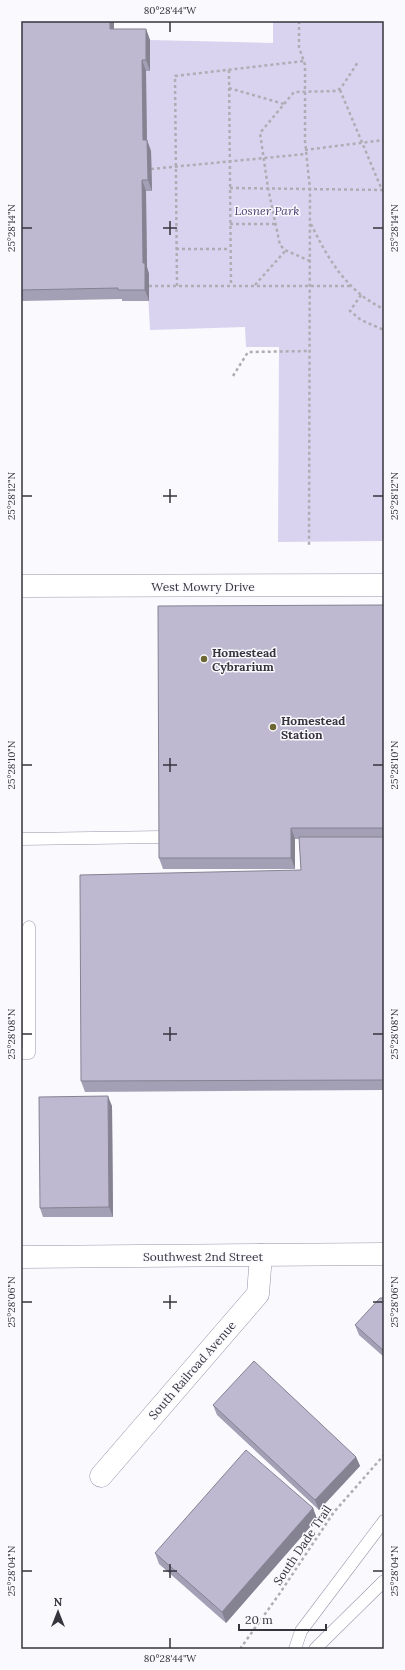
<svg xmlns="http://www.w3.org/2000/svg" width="405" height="1670" font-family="Lora,serif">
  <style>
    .green { fill: #d9d3ef }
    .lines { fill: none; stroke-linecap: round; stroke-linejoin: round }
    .service-casing { stroke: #9a94ab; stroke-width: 13 }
    .minor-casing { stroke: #9a94ab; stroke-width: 23 }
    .tertiary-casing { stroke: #9a94ab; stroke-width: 23 }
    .path { stroke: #afadb4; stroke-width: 2.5; stroke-dasharray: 3 3; stroke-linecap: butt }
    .service { stroke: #fff; stroke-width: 12 }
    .minor { stroke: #fff; stroke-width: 22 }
    .tertiary { stroke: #fff; stroke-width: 22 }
    .wall { fill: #a39fb4 }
    .shaded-wall { fill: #858292 }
    .building { fill: #beb9d1; stroke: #858292 }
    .ticks { fill: none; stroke: #36343d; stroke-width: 1.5 }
    .poi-dot { fill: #6b6632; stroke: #faf9fe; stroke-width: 1.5 }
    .labels { text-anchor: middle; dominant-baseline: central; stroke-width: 3; stroke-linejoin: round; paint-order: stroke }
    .park-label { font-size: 12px; font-style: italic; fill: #504174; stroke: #faf9fe }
    .street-label { font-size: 12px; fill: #36343d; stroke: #faf9fe }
    .poi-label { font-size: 12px; font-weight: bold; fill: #36343d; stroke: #faf9fe; text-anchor: start }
    .neatline { fill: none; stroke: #36343d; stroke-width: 1.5 }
    .ticks-label { font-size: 10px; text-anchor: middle; fill: #36343d }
  </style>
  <rect width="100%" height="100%" fill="#faf9fe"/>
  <!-- green -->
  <path class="green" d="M273,21H384V541L278,542L279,347H246L245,327L150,330L147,274L146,191H152L147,151L146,71H149L150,40L273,43Z"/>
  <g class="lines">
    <!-- service casing -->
    <g class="service-casing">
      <g id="service">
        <path d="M21,839L163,837"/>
        <path d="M21,1053H29V927"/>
        <path d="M295,1649L301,1631L384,1521"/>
        <path d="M315,1649L384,1581"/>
      </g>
    </g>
    <!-- minor casing -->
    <g class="minor-casing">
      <g id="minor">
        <path d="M21,1257L384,1254"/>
        <path d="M101,1476L258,1294L261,1255"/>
      </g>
    </g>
    <!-- tertiary casing -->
    <g class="tertiary-casing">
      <path id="tertiary" d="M21,586L384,585"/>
    </g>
    <!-- path -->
    <g class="path">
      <path d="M299,21V47L305,65V141L310,189L309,547"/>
      <path d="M229,70L231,286"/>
      <path d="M229,88L284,104"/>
      <path d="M340,90L382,190"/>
      <path d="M305,150L384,140"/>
      <path d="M151,169L306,154"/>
      <path d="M230,188L384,190"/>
      <path d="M230,224H275"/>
      <path d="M311,224C328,259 347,292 384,309"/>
      <path d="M176,249H230"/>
      <path d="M310,261L285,250L280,245L268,188L260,133L294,92L337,91L341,88L358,62"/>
      <path d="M255,285L286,250"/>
      <path d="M149,286H350"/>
      <path d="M177,286L175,76L304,61"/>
      <path d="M361,295L350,311L361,320L384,330"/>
      <path d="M233,376L248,352L310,351"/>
      <path d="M240,1649L280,1593L334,1512L384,1455"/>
    </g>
    <!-- service -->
    <use href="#service" class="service"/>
    <!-- minor -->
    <use href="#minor" class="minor"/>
    <!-- tertiary -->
    <use href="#tertiary" class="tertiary"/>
  </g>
  <!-- wall -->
  <g class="wall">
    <path d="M21,21H114V29H146L150,40V71H146L147,140L151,151L152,191H146L147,267L149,274V301H122V299L21,301Z"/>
    <path d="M384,605V1090L85,1092L81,1081L301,870L299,839H295V869H163L159,858Z"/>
    <path d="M112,1106L113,1217H43L40,1208Z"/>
    <path d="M384,1298V1357L359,1335L355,1325Z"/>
    <path d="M213,1405L356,1457L360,1466L319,1510L217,1415Z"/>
    <path d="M313,1508L317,1519L226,1623L159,1564L155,1553Z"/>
  </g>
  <!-- shaded-wall -->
  <g class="shaded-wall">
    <path d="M110,21H114V40L110,29Z"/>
    <path d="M146,29L150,40V71L146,60Z"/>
    <path d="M142,60L146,71L147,151L143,140Z"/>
    <path d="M147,140L151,151L152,191L148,180Z"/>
    <path d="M142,180L146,191L147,267L149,274V301L145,290L143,263Z"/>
    <path d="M291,828L295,839V869L291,858Z"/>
    <path d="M108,1096L112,1106L113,1217L109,1207Z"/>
    <path d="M356,1457L360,1466L319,1510L315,1500Z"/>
    <path d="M313,1508L317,1519L226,1623L222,1612Z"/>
  </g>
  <!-- building -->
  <g class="building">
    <path d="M21,21H110V29H146V60H142L143,140H147L148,180H142L143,263H145V290H118V288L21,290Z"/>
    <path d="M384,605V828H291V858H159L158,606Z"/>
    <path d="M299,837H384V1080L81,1081L80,875L301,870Z"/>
    <path d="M108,1096L109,1207L40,1208L39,1097Z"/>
    <path d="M380,1298H384V1351L355,1325Z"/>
    <path d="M254,1361L356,1457L315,1500L213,1405Z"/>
    <path d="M246,1450L313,1508L222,1612L155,1553Z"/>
  </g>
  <!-- ticks -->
  <path class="ticks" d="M170,22V32M170,221V235M22,228H32M163,228H177M373,228H383M170,489V503M22,496H32M163,496H177M373,496H383M170,758V772M22,765H32M163,765H177M373,765H383M170,1027V1041M22,1034H32M163,1034H177M373,1034H383M170,1295V1309M22,1302H32M163,1302H177M373,1302H383M170,1564V1578M22,1571H32M163,1571H177M373,1571H383M170,1638V1648"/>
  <!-- markers -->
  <g class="poi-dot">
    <circle cx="204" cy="659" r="4"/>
    <circle cx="273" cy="727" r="4"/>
  </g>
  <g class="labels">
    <!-- park labels -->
    <g class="park-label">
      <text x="267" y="210">Losner Park</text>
    </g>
    <!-- street labels -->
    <g class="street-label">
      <text x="203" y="586">West Mowry Drive</text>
      <text x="203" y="1256">Southwest 2nd Street</text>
      <text transform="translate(192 1370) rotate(-49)">South Railroad Avenue</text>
      <text transform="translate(302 1545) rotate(-56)">South Dade Trail</text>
    </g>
    <!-- poi labels -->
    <g class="poi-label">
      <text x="212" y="652">Homestead<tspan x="212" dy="14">Cybrarium</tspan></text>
      <text x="281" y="720">Homestead<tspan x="281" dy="14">Station</tspan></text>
    </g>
  </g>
  <!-- border -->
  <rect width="405" height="1670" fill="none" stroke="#faf9fe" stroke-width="44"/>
  <!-- north arrow -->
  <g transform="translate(58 1612)" stroke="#faf9fe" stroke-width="3" paint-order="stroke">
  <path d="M0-3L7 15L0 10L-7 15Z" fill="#36343d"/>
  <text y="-6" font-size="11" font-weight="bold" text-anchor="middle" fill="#36343d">N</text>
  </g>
  <!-- scale -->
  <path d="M239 1624v6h87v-6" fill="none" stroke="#36343d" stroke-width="2"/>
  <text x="245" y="1624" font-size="12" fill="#36343d" stroke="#faf9fe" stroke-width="3" paint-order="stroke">20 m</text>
  <rect x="22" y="22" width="361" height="1626" class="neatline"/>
  <g class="ticks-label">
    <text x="170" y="14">80°28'44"W</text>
    <text transform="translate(11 228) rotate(-90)" y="4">25°28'14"N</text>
    <text transform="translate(394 228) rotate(-90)" y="4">25°28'14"N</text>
    <text transform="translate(11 496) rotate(-90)" y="4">25°28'12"N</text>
    <text transform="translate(394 496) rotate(-90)" y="4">25°28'12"N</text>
    <text transform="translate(11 765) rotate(-90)" y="4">25°28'10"N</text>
    <text transform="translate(394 765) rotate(-90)" y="4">25°28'10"N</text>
    <text transform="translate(11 1034) rotate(-90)" y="4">25°28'08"N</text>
    <text transform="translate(394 1034) rotate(-90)" y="4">25°28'08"N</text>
    <text transform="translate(11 1302) rotate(-90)" y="4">25°28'06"N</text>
    <text transform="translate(394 1302) rotate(-90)" y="4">25°28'06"N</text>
    <text transform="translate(11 1571) rotate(-90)" y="4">25°28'04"N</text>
    <text transform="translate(394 1571) rotate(-90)" y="4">25°28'04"N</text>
    <text x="170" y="1662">80°28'44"W</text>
  </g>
</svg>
